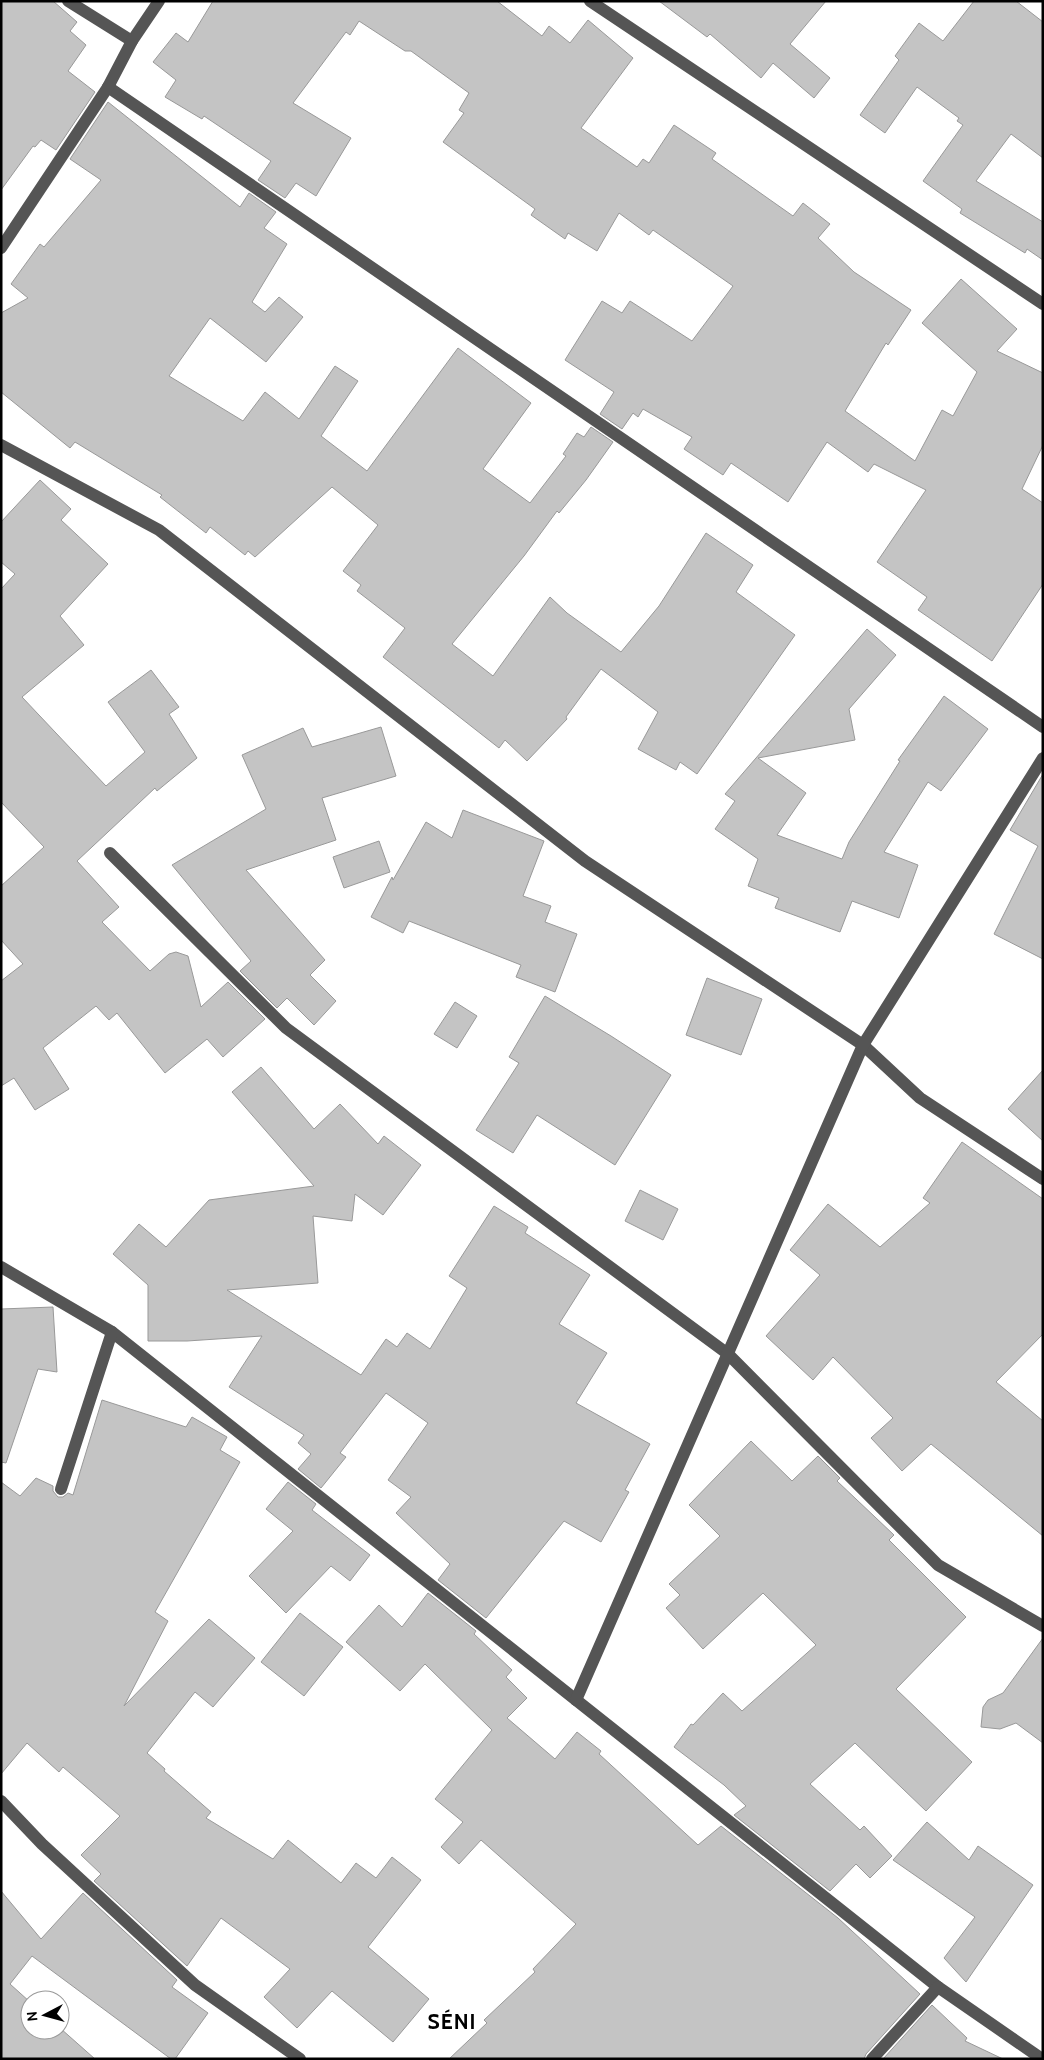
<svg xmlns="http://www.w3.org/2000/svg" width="1044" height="2060" font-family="Cabin,sans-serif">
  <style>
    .building { fill: #c4c4c4; stroke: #999 }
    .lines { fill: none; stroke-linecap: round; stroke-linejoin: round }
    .minor { stroke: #555; stroke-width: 12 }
    .labels { text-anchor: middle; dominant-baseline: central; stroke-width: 4.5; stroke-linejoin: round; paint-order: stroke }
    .district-label { font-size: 21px; font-weight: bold; letter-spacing: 1px; fill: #000; stroke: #fff }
  </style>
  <rect width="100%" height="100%" fill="#fff"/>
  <!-- building -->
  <g class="building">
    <path d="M1,1H53L77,22L70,31L86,45L68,71L95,92L56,150L41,140L35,147L33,146L1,190Z"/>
    <path d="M213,1H497L542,36L549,26L570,43L588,20L633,58L581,128L637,167L643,159L649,163L674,125L716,153L712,159L793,216L803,203L830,224L818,238L854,272L911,310L888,345L886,343L845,411L915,461L942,410L953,416L977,372L922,323L961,279L1017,329L997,351L1043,373V445L1022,489L1043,503V584L992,661L918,610L927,597L877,562L926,490L874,464L868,472L827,442L788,502L731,463L723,475L684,449L692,437L643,409L638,417L633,413L622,429L600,414L614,392L565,360L602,301L622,313L630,301L692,341L733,286L653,230L649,235L619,213L597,251L568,233L565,239L531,215L535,209L443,142L464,113L459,110L469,93L411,51H405L359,21L350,35L346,32L293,103L351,138L316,196L296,183L285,198L258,180L271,161L204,116L202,119L165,97L176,80L153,62L176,33L188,42Z"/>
    <path d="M659,1H826L790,44L830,78L814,98L773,63L761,78L710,34L707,37Z"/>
    <path d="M974,1H1016L1043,22V158L1011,134L976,181L1043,222V260L1027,249L1025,253L960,213L962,209L923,181L963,125L957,121L959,118L917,87L885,133L860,115L899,60L895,56L919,23L943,41Z"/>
    <path d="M108,102L240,207L249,193L276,212L264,228L287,244L252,302L265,312L279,297L303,317L266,362L210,318L169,376L243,421L265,392L299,419L335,366L358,381L321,436L367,471L458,348L531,403L483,469L530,503L566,456L563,454L577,433L584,437L591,427L613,442L586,480L559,513L557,511L524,556L452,644L493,676L550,597L567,613L621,652L659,606L706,533L753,565L736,592L795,635L697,774L680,762L676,770L638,749L658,712L601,669L566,717L567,719L527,761L505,740L499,748L383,657L405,628L357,591L361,585L343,571L378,525L332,487L255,557L248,551L245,555L210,527L206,533L160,497L162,495L75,442L70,448L1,392V313L28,298L11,284L40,244L44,247L101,180L70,159Z"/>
    <path d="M40,480L71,509L61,520L108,564L60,616L84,645L22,697L106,786L145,752L108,702L151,670L179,707L169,714L197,758L157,791L155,788L77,861L119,907L102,922L150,971L169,954L176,952L188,956L201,1007L228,982L265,1019L223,1057L207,1039L165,1073L117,1013L109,1020L96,1006L43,1048L69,1089L35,1110L14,1078L1,1086V981L23,964L1,940V886L44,847L1,802V589L15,574L1,562V522Z"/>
    <path d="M867,629L896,655L849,709L855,740L758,758L806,793L777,835L842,859L849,842L900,761L898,760L944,696L988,729L941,791L928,782L884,852L918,865L899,918L852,901L840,932L775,908L779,898L748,886L758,859L715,829L735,801L725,794Z"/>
    <path d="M381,727L396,776L322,798L336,840L246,870L325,960L310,975L336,1001L314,1025L287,998L277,1008L240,971L251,961L172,865L266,809L242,755L303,728L312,747Z"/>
    <path d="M1043,774V959L994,934L1038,846L1010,830Z"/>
    <path d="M463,810L544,841L523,896L551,906L545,922L577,934L555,992L516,977L521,965L409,921L403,933L371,917L392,877L393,880L426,822L452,838Z"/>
    <path d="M379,841L390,872L344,888L333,857Z"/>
    <path d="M707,978L762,999L741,1055L686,1035Z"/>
    <path d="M545,996L611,1036L671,1075L615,1165L537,1115L513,1153L476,1130L519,1063L509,1057Z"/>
    <path d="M455,1002L477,1016L457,1048L434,1034Z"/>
    <path d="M261,1067L314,1129L340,1104L378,1144L384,1136L421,1165L383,1215L355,1194L352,1221L313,1216L318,1283L227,1290L361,1375L386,1339L397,1347L407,1333L430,1349L467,1288L449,1276L494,1206L528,1227L525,1233L590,1275L559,1324L607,1353L576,1403L650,1444L625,1490L629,1492L601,1542L564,1521L486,1618L438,1580L450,1564L396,1513L411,1497L388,1480L428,1423L386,1393L340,1453L346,1457L321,1488L298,1469L311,1454L298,1443L304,1435L229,1387L262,1336L187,1341H148V1285L113,1254L139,1224L166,1247L209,1200L314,1186L232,1092Z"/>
    <path d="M1043,1070V1141L1008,1109Z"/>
    <path d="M962,1142L1043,1199V1334L996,1382L1043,1421V1536L931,1444L902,1471L871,1438L893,1418L833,1357L813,1380L766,1336L820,1275L790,1250L828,1204L880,1247L930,1203L923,1198Z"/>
    <path d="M640,1190L678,1209L663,1240L625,1221Z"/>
    <path d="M53,1307L57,1372L38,1369L6,1463L1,1462V1309Z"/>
    <path d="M102,1400L186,1427L192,1417L227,1437L220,1450L240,1462L155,1612L168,1621L124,1706L209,1619L255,1658L213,1707L195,1692L147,1753L165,1769L164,1771L211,1812L206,1818L273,1859L288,1840L341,1883L356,1863L376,1878L392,1857L421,1880L368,1947L429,1999L393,2042L332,1991L297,2028L264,1997L290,1969L221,1918L187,1966L94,1881L101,1874L81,1855L120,1816L63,1767L59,1772L27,1743L1,1774V1482L20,1496L36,1478L53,1486V1491L58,1497H63L68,1493L73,1495Z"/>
    <path d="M751,1441L792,1481L818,1456L840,1478L837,1481L894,1535L889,1540L966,1617L896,1689L972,1762L926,1811L855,1743L810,1784L860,1830L864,1826L892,1856L870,1878L856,1864L830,1891L734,1815L746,1806L724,1785L674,1747L691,1724L693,1725L723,1693L742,1711L816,1645L763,1593L703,1649L666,1608L680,1595L669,1584L720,1536L689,1505Z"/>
    <path d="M288,1482L316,1504L312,1510L370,1555L350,1581L331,1566L286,1613L249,1576L293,1531L266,1509Z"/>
    <path d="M428,1593L476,1631L474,1634L512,1670L506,1677L527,1698L507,1718L555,1759L577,1732L601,1751L599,1754L698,1845L721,1826L838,1918L920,1994L866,2054L864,2059H449L487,2023L484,2020L535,1972L533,1969L576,1924L481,1840L459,1864L441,1847L463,1822L435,1799L492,1730L425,1664L400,1691L346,1642L379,1605L402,1627Z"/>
    <path d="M300,1613L343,1647L304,1696L261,1662Z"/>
    <path d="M1043,1638V1743L1016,1723L1000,1729L981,1727L983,1707L988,1700L1003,1693Z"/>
    <path d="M927,1822L969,1860L978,1846L1033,1885L966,1982L944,1958L975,1917L893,1860Z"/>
    <path d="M1,1891L41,1939L83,1893L177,1980L172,1987L208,2013L175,2059H171L32,1956L10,1984L30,2002V2030H60V2028L95,2059H1Z"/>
    <path d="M932,2005L967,2038L965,2041L1003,2059H883Z"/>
  </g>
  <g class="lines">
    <!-- minor -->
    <g class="minor">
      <path d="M68,1L132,41"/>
      <path d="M590,1L1043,304"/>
      <path d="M108,87L1043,727"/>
      <path d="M1,248L108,87L132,41L159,1"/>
      <path d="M1,445L159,530L585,861L863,1045L920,1098L1043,1179"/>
      <path d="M110,853L286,1028L728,1354L938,1565L1043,1626"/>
      <path d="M1,1267L112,1332L938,1987L1042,2059"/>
      <path d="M61,1489L112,1332"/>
      <path d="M576,1700L863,1045L1043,758"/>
      <path d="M1,1801L42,1844L195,1985L300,2059"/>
      <path d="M872,2059L938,1987"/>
    </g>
  </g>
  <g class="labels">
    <!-- district labels -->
    <g class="district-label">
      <text x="452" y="2021">SÉNI</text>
    </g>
  </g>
  <!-- border -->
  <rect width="1044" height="2060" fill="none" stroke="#000000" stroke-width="5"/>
  <!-- north arrow -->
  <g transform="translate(45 2015) rotate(264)"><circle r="24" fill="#ffffff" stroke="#999999"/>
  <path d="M0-4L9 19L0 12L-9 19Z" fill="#000000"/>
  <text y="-8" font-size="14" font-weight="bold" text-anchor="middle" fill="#000000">N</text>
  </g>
</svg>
